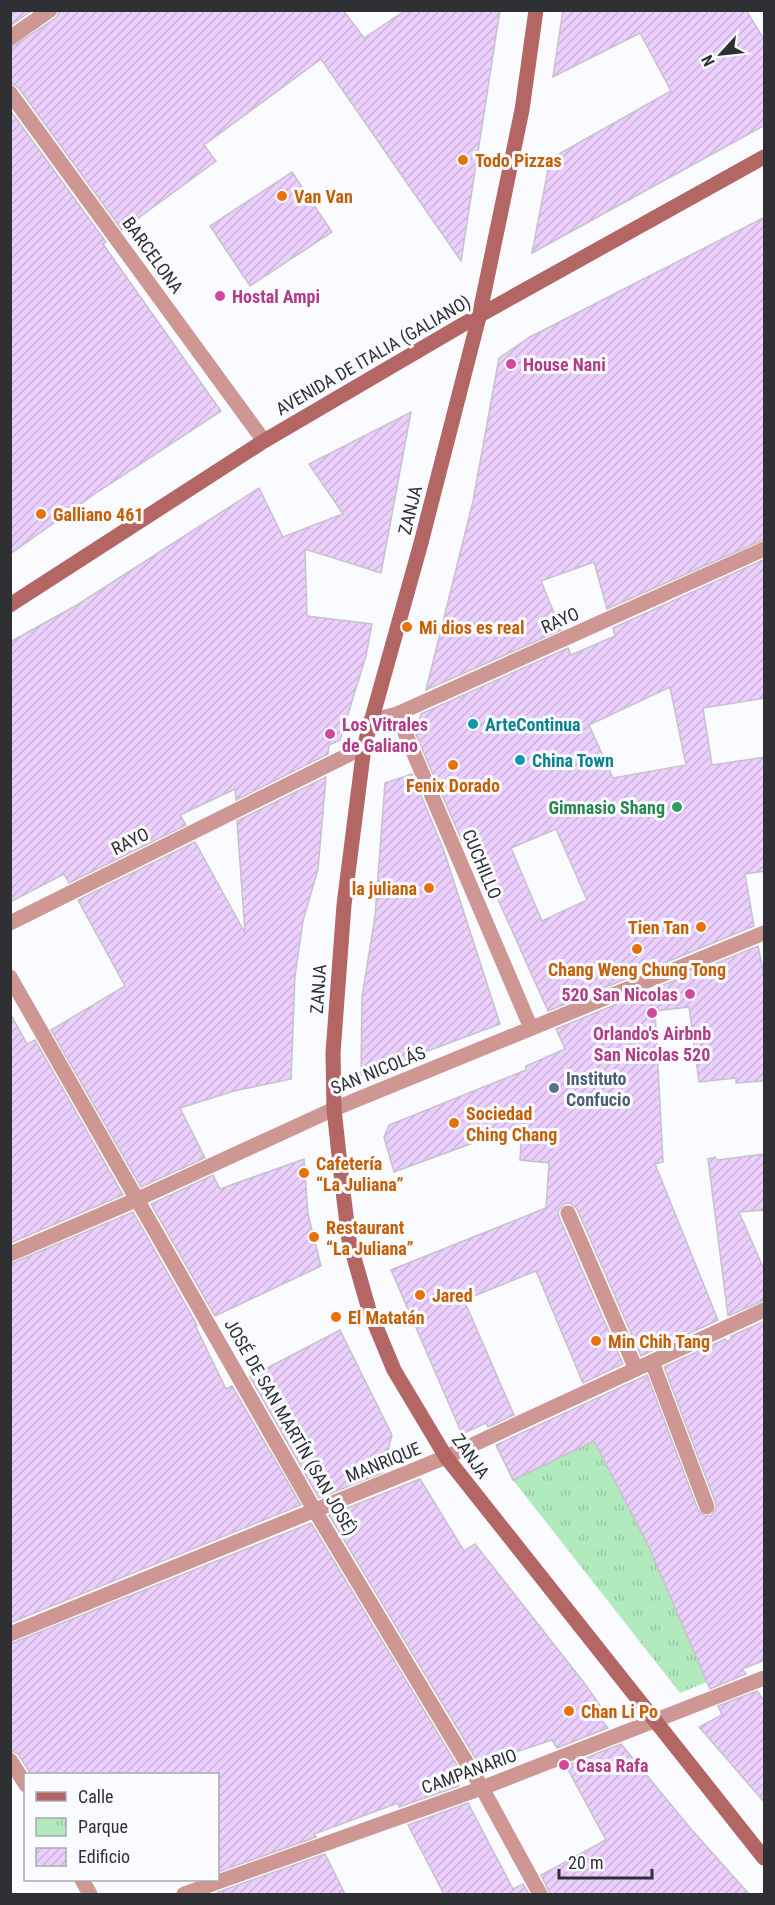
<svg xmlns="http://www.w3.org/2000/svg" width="775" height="1905" font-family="'Roboto Condensed',sans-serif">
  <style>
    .park { fill: url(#park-tufts) }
    .building { fill: url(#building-hatch); stroke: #c7c2ca; stroke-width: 1.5; fill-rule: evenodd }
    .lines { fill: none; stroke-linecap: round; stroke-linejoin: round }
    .service { stroke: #ce9794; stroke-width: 15 }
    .pedestrian { stroke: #ce9794; stroke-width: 15 }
    .minor { stroke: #ce9794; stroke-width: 15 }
    .secondary { stroke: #b36663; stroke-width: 15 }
    .food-dot { fill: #e8710a; stroke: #f9fbfe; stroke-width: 2 }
    .hotel-dot { fill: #d1479c; stroke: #f9fbfe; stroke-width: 2 }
    .culture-dot { fill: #0f9aa8; stroke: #f9fbfe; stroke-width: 2 }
    .leisure-dot { fill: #2e9e5b; stroke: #f9fbfe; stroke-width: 2 }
    .service-dot { fill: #5c6f8a; stroke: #f9fbfe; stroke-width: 2 }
    .labels { text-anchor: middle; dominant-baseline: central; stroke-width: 6; stroke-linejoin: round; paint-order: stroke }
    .food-label { font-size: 18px; font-weight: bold; fill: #c56008; stroke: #f9fbfe; text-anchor: start }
    .street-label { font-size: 18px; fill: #2f3034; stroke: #f9fbfe }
    .hotel-label { font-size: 18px; font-weight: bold; fill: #b23c85; stroke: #f9fbfe; text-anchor: start }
    .culture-label { font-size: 18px; font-weight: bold; fill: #0d838f; stroke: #f9fbfe; text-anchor: start }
    .leisure-label { font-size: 18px; font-weight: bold; fill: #27864d; stroke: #f9fbfe; text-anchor: end }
    .service-label { font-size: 18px; font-weight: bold; fill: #4e5e75; stroke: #f9fbfe; text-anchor: start }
  </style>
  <defs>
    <pattern id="park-tufts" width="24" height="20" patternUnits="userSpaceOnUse" patternTransform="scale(1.5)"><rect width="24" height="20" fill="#b0eabd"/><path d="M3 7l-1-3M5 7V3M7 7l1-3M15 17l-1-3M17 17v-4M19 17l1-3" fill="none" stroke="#98c9a3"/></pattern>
    <pattern id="building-hatch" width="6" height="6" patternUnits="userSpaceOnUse" patternTransform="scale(1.5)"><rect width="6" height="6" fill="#ebcffd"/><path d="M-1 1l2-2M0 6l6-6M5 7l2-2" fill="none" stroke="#cab2d9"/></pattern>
  </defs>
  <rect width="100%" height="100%" fill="#f9fbfe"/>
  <!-- park -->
  <path class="park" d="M594,1441L648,1545L707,1682L680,1693L513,1480Z"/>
  <!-- building -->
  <g class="building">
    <path d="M10,10H32L10,26Z"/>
    <path d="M60,10H343L364,38L406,10H500L461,261L321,59L204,145L216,161L122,230L18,87L10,83V48L56,18Z"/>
    <path d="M563,10H746L765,41V125L532,253L550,159L671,91L640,33L553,77Z"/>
    <path d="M10,110L106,242L103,244L221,411L99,491L10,554Z"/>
    <path d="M292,172L332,232L250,286L210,226Z"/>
    <path d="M765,217V539L607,609L594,562L541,581L561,630L426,690L473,501L499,358L530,337Z"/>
    <path d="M411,412L381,573L305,549L307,616L372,624L366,656L340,740L329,745L328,754L236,800L235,789L180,815L186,825L69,883L64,874L10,902V642L77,605L259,488L283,537L343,514L309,464Z"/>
    <path d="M765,559V698L703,708L712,765L765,757V871L745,874L754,926L548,1011L470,837L462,841L411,723L418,726L421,714L568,648L571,655L615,636L613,628ZM670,687L686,765L613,778L589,725ZM556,829L587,900L542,921L511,848Z"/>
    <path d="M412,774L443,848L500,1024L361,1076L362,997L375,916L385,783Z"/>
    <path d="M326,777L318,869L303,921L295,976L291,1079L234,1091L180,1108L205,1158L141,1187L51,1030L125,986L78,900L195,842L245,933L237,821Z"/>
    <path d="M758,946L765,979V1081L736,1083V1078L699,1082L689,1007L655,1011L663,1162L655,1164L718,1320L641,1356L577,1209L570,1203L564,1204L558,1211L559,1217L623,1364L583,1383L536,1271L464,1300L514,1415L488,1427L486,1423L462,1434L391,1270L546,1208L549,1163L520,1160L522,1125L394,1172L384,1137L389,1125L526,1070V1066L565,1049L556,1029Z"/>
    <path d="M10,1013L27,1044L35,1040L123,1195L10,1243Z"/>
    <path d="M765,1154V1210L739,1212L765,1272V1300L728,1316L708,1159L715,1157L717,1160Z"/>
    <path d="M304,1159L308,1214L321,1266L215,1316L151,1204L213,1175L220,1189Z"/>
    <path d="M133,1212L197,1325H195L226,1389L232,1386L301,1505L10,1623V1264Z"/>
    <path d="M765,1321V1660L742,1669L746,1674L710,1689L648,1545L594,1441L513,1480L496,1445L647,1375L698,1510L705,1516H711L716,1509V1504L664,1367L725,1339L726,1341L731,1340V1336Z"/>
    <path d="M340,1330L392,1435L382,1473L319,1498L250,1377Z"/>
    <path d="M420,1479L464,1551L475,1544L585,1684L606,1714L599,1717L608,1728L557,1748L552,1740L479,1764L329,1515Z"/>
    <path d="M311,1523L460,1770L452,1773L459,1786L399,1807L398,1803L314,1834L316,1837L218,1872V1774H31L18,1754L10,1750V1644Z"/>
    <path d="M757,1691L765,1702V1803L699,1727L722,1715L718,1706Z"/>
    <path d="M621,1744L691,1829L749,1894H550L541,1875L606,1840L566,1766Z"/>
    <path d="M468,1803L513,1889L523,1884L529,1894H444L408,1825Z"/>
    <path d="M325,1854L345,1894H218V1892Z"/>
  </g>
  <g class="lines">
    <!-- service -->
    <g class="service">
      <path d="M568,1213L636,1369"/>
      <path d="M652,1362L707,1507"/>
    </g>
    <!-- pedestrian -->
    <g class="pedestrian">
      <path d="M397,714L531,1028"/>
      <path d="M334,1109L764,933"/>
    </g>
    <!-- minor -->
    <g class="minor">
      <path d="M10,38L50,10"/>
      <path d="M10,93L264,441"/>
      <path d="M370,721L397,714L764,549"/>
      <path d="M10,923L364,747"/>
      <path d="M10,977L315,1511L482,1788L540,1894"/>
      <path d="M10,1254L138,1199L334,1109"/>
      <path d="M10,1634L446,1457L764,1310"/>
      <path d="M10,1760L26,1785"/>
      <path d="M82,1880L90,1894"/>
      <path d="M184,1894L482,1788L764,1678"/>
    </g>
    <!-- secondary -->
    <g class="secondary">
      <path d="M536,10L522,110L479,317L421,543L364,747L344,905L333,1053L334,1109L342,1183L349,1240L369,1310L394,1370L446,1457L764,1858"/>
      <path d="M10,605L264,441L462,325L764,157"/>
    </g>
  </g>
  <!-- markers -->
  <g class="food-dot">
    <circle cx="463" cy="160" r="6"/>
    <circle cx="282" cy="196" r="6"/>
    <circle cx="41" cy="514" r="6"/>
    <circle cx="407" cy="627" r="6"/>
    <circle cx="453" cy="765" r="6"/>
    <circle cx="429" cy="888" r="6"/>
    <circle cx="701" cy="927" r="6"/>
    <circle cx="637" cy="949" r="6"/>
    <circle cx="454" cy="1123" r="6"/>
    <circle cx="304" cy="1173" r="6"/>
    <circle cx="314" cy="1237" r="6"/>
    <circle cx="420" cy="1295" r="6"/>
    <circle cx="336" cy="1317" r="6"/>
    <circle cx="596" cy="1341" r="6"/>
    <circle cx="569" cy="1711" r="6"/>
  </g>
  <g class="hotel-dot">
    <circle cx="220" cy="296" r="6"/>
    <circle cx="511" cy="364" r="6"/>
    <circle cx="330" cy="734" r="6"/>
    <circle cx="690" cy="994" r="6"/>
    <circle cx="652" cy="1013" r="6"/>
    <circle cx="564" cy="1765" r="6"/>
  </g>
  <g class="culture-dot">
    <circle cx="473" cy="724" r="6"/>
    <circle cx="520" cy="760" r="6"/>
  </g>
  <circle class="leisure-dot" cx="677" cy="807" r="6"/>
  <circle class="service-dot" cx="554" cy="1088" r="6"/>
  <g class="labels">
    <!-- food labels -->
    <g class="food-label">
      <text x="475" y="160">Todo Pizzas</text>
      <text x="294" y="196">Van Van</text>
      <text x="53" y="514">Galliano 461</text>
      <text x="419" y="627">Mi dios es real</text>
      <text x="453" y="785" text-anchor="middle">Fenix Dorado</text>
      <text x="417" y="888" text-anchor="end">la juliana</text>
      <text x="689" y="927" text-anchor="end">Tien Tan</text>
      <text x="637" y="969" text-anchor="middle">Chang Weng Chung Tong</text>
      <text x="466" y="1113">Sociedad<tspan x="466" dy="21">Ching Chang</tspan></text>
      <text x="316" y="1163">Cafetería<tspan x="316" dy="21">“La Juliana”</tspan></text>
      <text x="326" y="1227">Restaurant<tspan x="326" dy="21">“La Juliana”</tspan></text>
      <text x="432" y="1295">Jared</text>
      <text x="348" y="1317">El Matatán</text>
      <text x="608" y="1341">Min Chih Tang</text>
      <text x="581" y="1711">Chan Li Po</text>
    </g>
    <!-- street labels -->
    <g class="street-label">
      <text transform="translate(153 255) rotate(54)">BARCELONA</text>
      <text transform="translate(373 355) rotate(-30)">AVENIDA DE ITALIA (GALIANO)</text>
      <text transform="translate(410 510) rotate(-76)">ZANJA</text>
      <text transform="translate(560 620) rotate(-24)">RAYO</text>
      <text transform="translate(130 841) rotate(-26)">RAYO</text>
      <text transform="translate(482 864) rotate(67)">CUCHILLO</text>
      <text transform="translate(318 989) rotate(-86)">ZANJA</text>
      <text transform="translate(378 1070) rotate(-22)">SAN NICOLÁS</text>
      <text transform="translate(291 1427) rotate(60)">JOSÉ DE SAN MARTÍN (SAN JOSÉ)</text>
      <text transform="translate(471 1456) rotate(54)">ZANJA</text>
      <text transform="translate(383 1462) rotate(-22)">MANRIQUE</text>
      <text transform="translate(469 1771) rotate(-20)">CAMPANARIO</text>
    </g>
    <!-- hotel labels -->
    <g class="hotel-label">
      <text x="232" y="296">Hostal Ampi</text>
      <text x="523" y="364">House Nani</text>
      <text x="342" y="724">Los Vitrales<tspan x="342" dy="21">de Galiano</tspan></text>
      <text x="678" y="994" text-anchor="end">520 San Nicolas</text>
      <text x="652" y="1033" text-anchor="middle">Orlando's Airbnb<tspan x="652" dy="21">San Nicolas 520</tspan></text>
      <text x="576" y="1765">Casa Rafa</text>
    </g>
    <!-- culture labels -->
    <g class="culture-label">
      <text x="485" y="724">ArteContinua</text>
      <text x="532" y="760">China Town</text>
    </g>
    <!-- leisure labels -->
    <g class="leisure-label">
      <text x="665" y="807">Gimnasio Shang</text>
    </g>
    <!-- service labels -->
    <g class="service-label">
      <text x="566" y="1078">Instituto<tspan x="566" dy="21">Confucio</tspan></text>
    </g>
  </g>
  <!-- border -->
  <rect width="775" height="1905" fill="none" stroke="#2f3034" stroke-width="24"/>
  <!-- legend -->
  <rect x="24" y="1773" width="195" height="108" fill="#f9fbfe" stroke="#a8aaad" stroke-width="1.5"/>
  <rect x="36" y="1792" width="30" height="9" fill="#b36663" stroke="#a8aaad" stroke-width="1.5"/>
  <text x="78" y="1803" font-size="18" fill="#2f3034">Calle</text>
  <rect x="36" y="1818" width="30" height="18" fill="url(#park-tufts)" stroke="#a8aaad" stroke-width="1.5"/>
  <text x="78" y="1833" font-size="18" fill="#2f3034">Parque</text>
  <rect x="36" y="1848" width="30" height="18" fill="url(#building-hatch)" stroke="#a8aaad" stroke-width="1.5"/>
  <text x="78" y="1863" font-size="18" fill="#2f3034">Edificio</text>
  <!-- north arrow -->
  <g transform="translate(721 54) rotate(243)" stroke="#f9fbfe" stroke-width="4.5" paint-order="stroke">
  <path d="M0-4.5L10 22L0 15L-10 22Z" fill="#2f3034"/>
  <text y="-9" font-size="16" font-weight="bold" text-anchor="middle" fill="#2f3034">N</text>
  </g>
  <!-- scale -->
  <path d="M559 1869v9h93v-9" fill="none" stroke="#2f3034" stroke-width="3"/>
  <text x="568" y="1869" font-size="18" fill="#2f3034" stroke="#f9fbfe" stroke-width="4.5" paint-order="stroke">20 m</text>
</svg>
